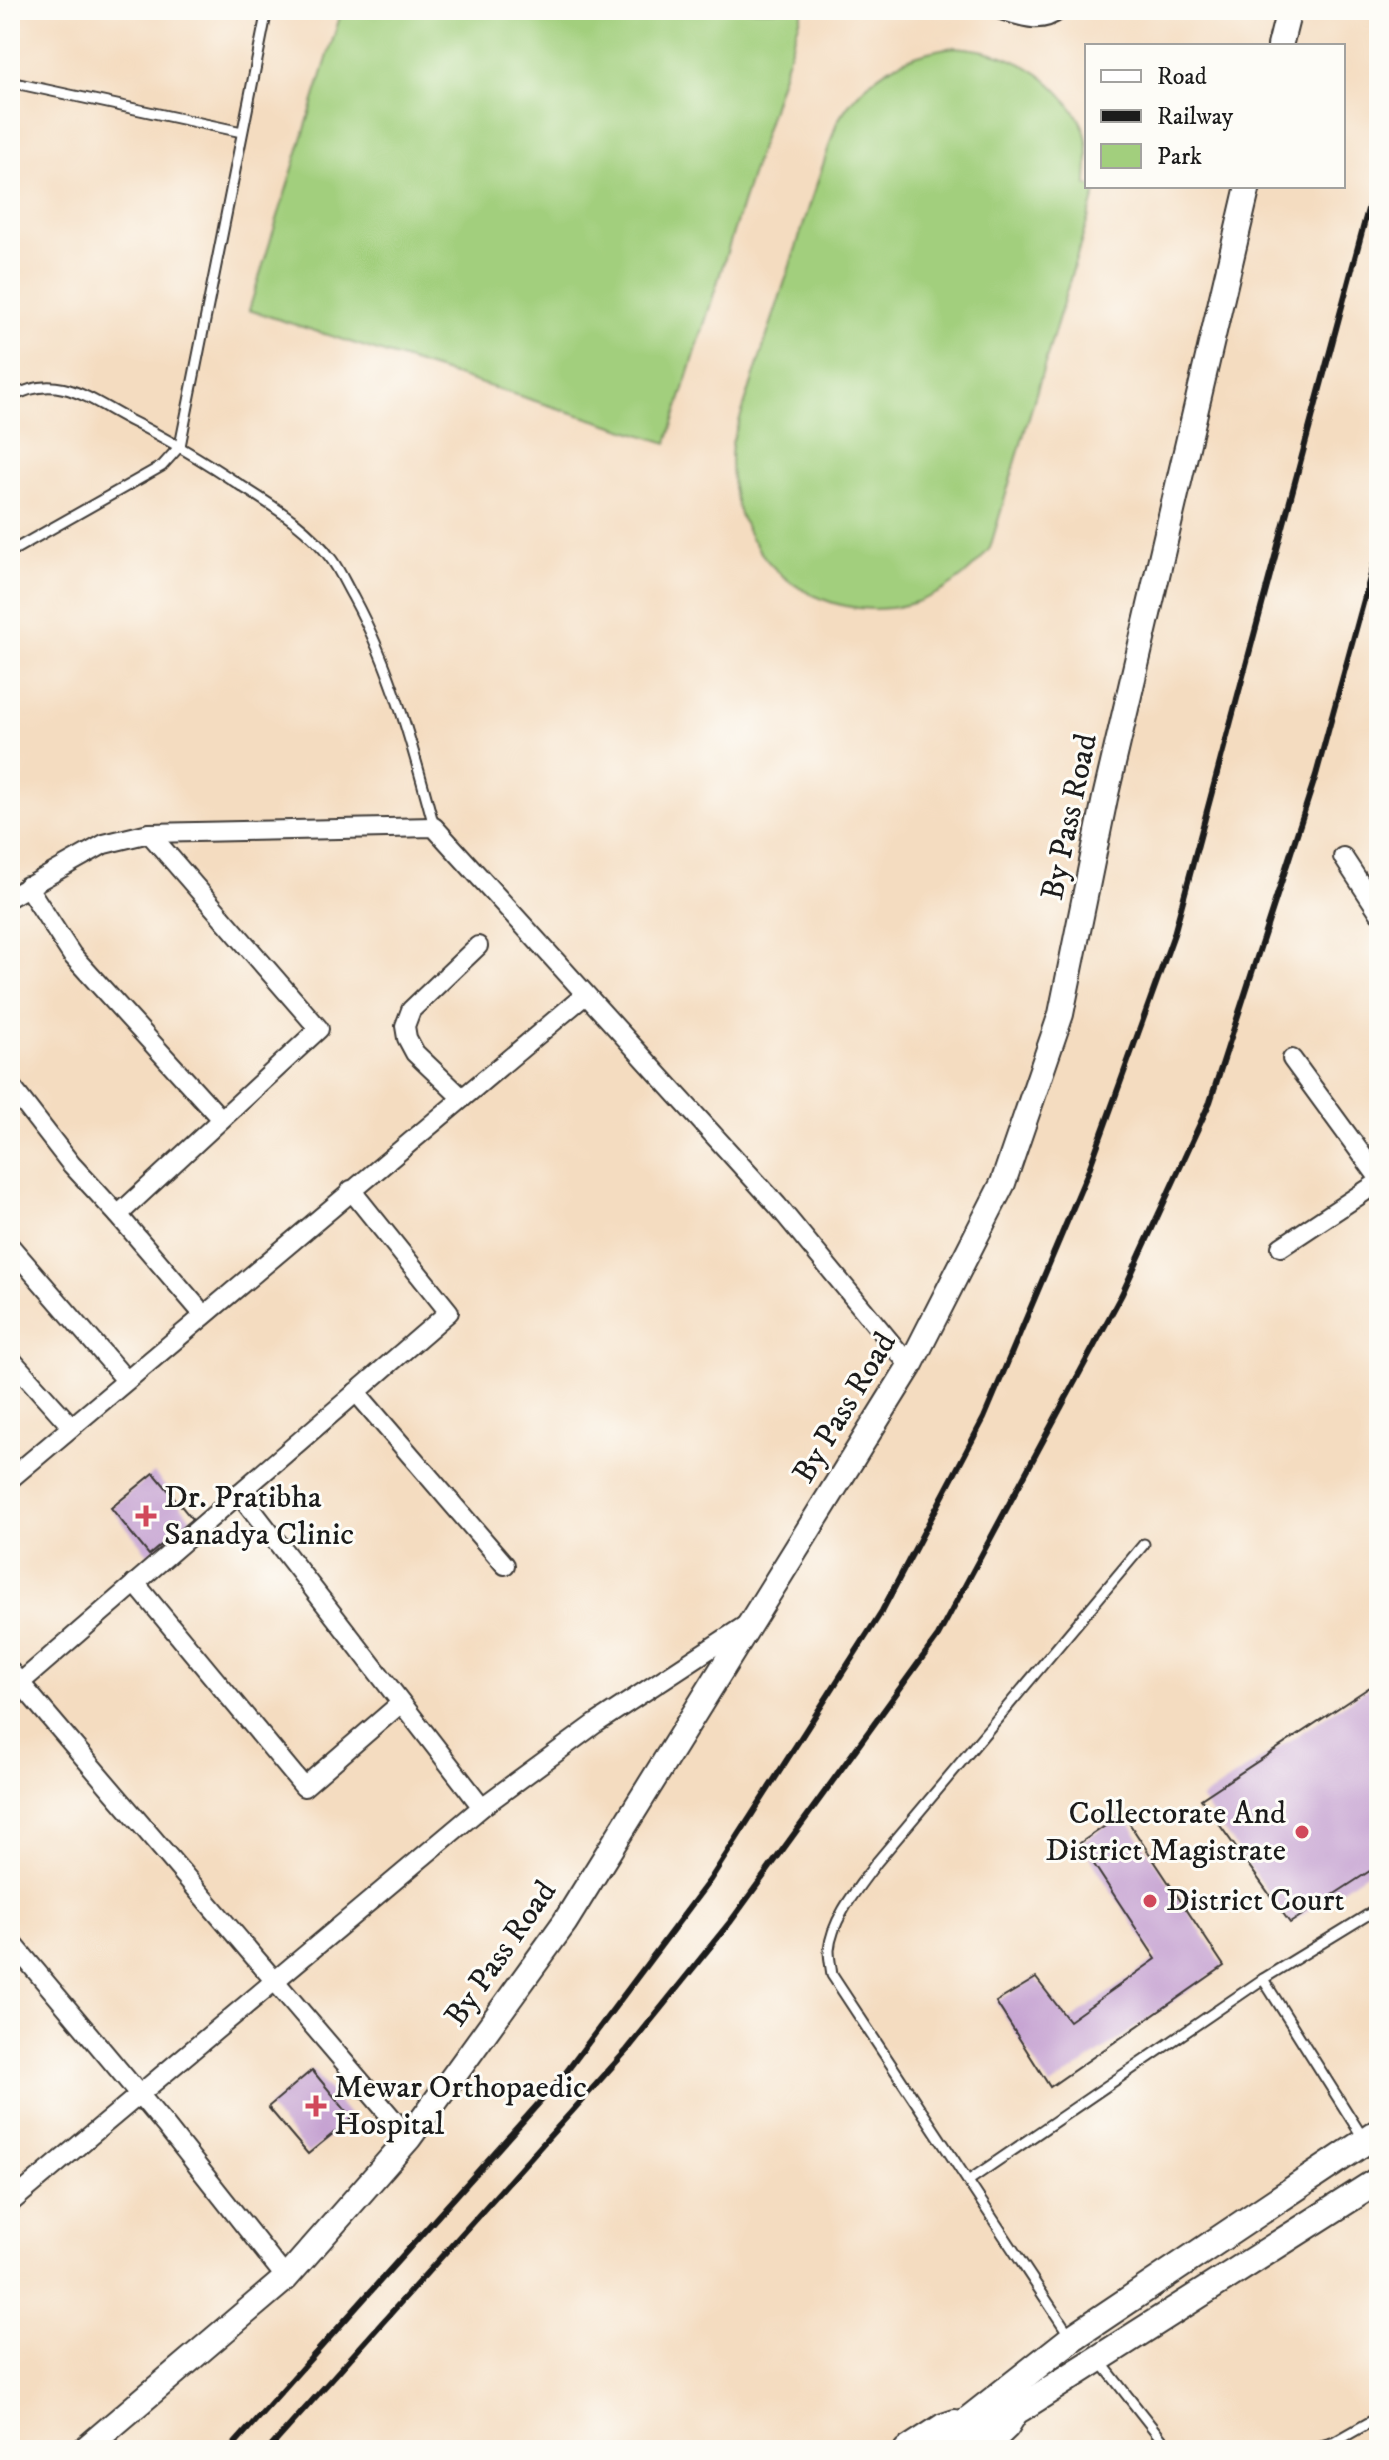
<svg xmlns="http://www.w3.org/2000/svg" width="1389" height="2460" font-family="'IM FELL DW Pica',serif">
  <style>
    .green { fill: #a2cf7d; stroke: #5f764c; stroke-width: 2 }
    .building { fill: #c5a1d1 }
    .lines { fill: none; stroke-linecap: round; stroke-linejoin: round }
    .service-casing { stroke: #3c3935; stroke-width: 13 }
    .minor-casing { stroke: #3c3935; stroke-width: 22 }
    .tertiary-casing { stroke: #3c3935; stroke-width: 28 }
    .secondary-casing { stroke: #3c3935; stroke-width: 30 }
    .service { stroke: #fff; stroke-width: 9 }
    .minor { stroke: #fff; stroke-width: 18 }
    .tertiary { stroke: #fff; stroke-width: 24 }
    .secondary { stroke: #fff; stroke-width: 26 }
    .rail { stroke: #1c1c1c; stroke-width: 6 }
    .poi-dot { fill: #d1495b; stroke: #fdfcf7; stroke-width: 3 }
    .labels { text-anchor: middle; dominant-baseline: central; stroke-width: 6; stroke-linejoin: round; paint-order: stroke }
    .street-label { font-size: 32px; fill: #1c1c1c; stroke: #fdfcf7 }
    .poi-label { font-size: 32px; fill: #1c1c1c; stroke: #fdfcf7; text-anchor: start }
  </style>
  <rect width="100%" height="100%" fill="#fdfcf7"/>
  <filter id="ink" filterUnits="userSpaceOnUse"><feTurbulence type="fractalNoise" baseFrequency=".0125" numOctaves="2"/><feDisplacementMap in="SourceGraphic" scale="16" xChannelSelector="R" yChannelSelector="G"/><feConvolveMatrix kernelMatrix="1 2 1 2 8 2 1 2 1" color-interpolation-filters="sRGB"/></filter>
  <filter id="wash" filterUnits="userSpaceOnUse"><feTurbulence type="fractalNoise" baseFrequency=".006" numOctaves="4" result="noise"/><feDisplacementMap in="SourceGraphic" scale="32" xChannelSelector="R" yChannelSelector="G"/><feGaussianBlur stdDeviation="1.8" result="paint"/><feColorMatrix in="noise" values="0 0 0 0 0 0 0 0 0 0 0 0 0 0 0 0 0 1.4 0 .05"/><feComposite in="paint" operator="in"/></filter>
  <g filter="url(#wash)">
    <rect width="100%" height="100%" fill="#f4dcc0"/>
    <!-- green -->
    <g class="green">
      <path d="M342,10H803L667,443L249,310Z"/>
      <path d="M955,47C1003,50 1044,68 1072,108C1078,116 1084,126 1086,136C1090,151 1087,170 1087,186H1096V192L990,548C896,670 717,595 732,443L837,122C864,77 902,53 955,47Z"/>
    </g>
    <g id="blocks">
      <!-- building -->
      <g class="building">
        <path d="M154,1473L192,1519L149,1555L111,1508Z"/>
        <path d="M1379,1681V1865L1290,1923L1201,1799Z"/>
        <path d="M1123,1814L1224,1966L1050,2087L996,2002L1036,1978L1069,2021L1156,1959L1080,1843Z"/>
        <path d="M312,2070L352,2118L308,2154L268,2107Z"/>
      </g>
    </g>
  </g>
  <g filter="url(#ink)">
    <use href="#blocks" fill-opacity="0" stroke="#3c3935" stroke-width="2"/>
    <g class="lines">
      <!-- service casing -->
      <g class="service-casing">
        <g id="service">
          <path d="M10,82L242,132"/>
          <path d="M10,398C58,370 90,400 133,422C172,441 207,463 243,487C276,508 309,528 332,560C340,571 346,585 353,597C392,669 413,748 434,826"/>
          <path d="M10,552L162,466L180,446L267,10"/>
          <path d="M1263,1979L1379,1908"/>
          <path d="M968,2181L1263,1979L1365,2141"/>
          <path d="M1070,2336L832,1975C831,1967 829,1958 829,1950C832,1918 859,1887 877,1862L1144,1544"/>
          <path d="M1100,2361L1170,2450"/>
          <path d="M1307,2450L1335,2442L1379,2417"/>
        </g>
      </g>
      <!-- minor casing -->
      <g class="minor-casing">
        <g id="minor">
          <path d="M1001,10C1021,16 1040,25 1059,10"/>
          <path d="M10,11V10"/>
          <path d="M1343,857L1379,912"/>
          <path d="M27,886L72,955L221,1119"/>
          <path d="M10,897L104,844L149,833L434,827L777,1205L910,1366"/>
          <path d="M1292,1059L1379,1178"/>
          <path d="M10,1085L71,1164L118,1215L203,1314"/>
          <path d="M462,1098L415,1053L407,1038L405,1026L411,1010L478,946"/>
          <path d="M118,1215L319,1029L149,833"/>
          <path d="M10,1246L126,1380"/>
          <path d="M1281,1247L1379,1182"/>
          <path d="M10,1358L71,1426"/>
          <path d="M356,1392L505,1565"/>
          <path d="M10,1479L585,995"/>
          <path d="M239,1493L482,1807"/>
          <path d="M135,1583L304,1787L401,1703"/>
          <path d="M10,1671L409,2138"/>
          <path d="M20,1683L449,1312L351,1190"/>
          <path d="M10,1940L165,2125L286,2278"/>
          <path d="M10,2203L482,1807L595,1724L746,1625"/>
          <path d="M987,2450L1009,2429L1019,2413"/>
        </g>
      </g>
      <!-- tertiary casing -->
      <g class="tertiary-casing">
        <g id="tertiary">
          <path d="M1280,46L1289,10"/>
          <path d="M84,2450L286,2278L409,2138L565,1922L910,1366L1003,1183L1061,1014L1105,798L1248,186"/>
          <path d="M906,2450L943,2426L955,2422"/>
        </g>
      </g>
      <!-- secondary casing -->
      <g class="secondary-casing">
        <g id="secondary">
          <path d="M966,2440L1021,2408L1379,2180"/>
          <path d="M930,2450L1072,2338L1379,2132"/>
        </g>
      </g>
      <!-- service -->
      <use href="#service" class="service"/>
      <!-- minor -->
      <use href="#minor" class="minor"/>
      <!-- tertiary -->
      <use href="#tertiary" class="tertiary"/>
      <!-- secondary -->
      <use href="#secondary" class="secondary"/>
      <!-- rail -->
      <g class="rail">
        <path d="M229,2450L564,2075L710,1880L882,1611L984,1418L1088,1172L1174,934L1379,168"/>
        <path d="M268,2450L627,2050L731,1921L938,1636L1122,1294L1210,1102L1316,775L1379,545"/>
      </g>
    </g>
  </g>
  <!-- markers -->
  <g class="poi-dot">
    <path d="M142 1504h8v8h8v8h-8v8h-8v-8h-8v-8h8z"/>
    <circle cx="1302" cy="1832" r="8"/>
    <circle cx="1150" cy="1901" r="8"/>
    <path d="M312 2094h8v8h8v8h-8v8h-8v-8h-8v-8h8z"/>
  </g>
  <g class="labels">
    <!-- street labels -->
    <g class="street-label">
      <text transform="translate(1070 817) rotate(-78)">By Pass Road</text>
      <text transform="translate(845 1408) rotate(-59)">By Pass Road</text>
      <text transform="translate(501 1954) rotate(-55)">By Pass Road</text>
    </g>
    <!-- poi labels -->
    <g class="poi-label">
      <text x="164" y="1498">Dr. Pratibha<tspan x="164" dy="37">Sanadya Clinic</tspan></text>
      <text x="1286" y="1814" text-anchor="end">Collectorate And<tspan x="1286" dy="37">District Magistrate</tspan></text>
      <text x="1166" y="1901">District Court</text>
      <text x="334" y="2088">Mewar Orthopaedic<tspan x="334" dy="37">Hospital</tspan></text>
    </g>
  </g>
  <!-- margin -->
  <rect width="1389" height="2460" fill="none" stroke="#fdfcf7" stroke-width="40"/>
  <!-- legend -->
  <rect x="1085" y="44" width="260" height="144" fill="#fdfcf7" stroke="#a3a29f" stroke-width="2"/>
  <rect x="1101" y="70" width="40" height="12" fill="#ffffff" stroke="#a3a29f" stroke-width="2"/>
  <text x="1157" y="84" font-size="24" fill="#1c1c1c">Road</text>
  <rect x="1101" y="110" width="40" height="12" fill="#1c1c1c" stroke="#a3a29f" stroke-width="2"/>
  <text x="1157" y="124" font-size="24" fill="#1c1c1c">Railway</text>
  <rect x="1101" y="144" width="40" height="24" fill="#a2cf7d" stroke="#a3a29f" stroke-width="2"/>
  <text x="1157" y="164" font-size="24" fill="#1c1c1c">Park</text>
</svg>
